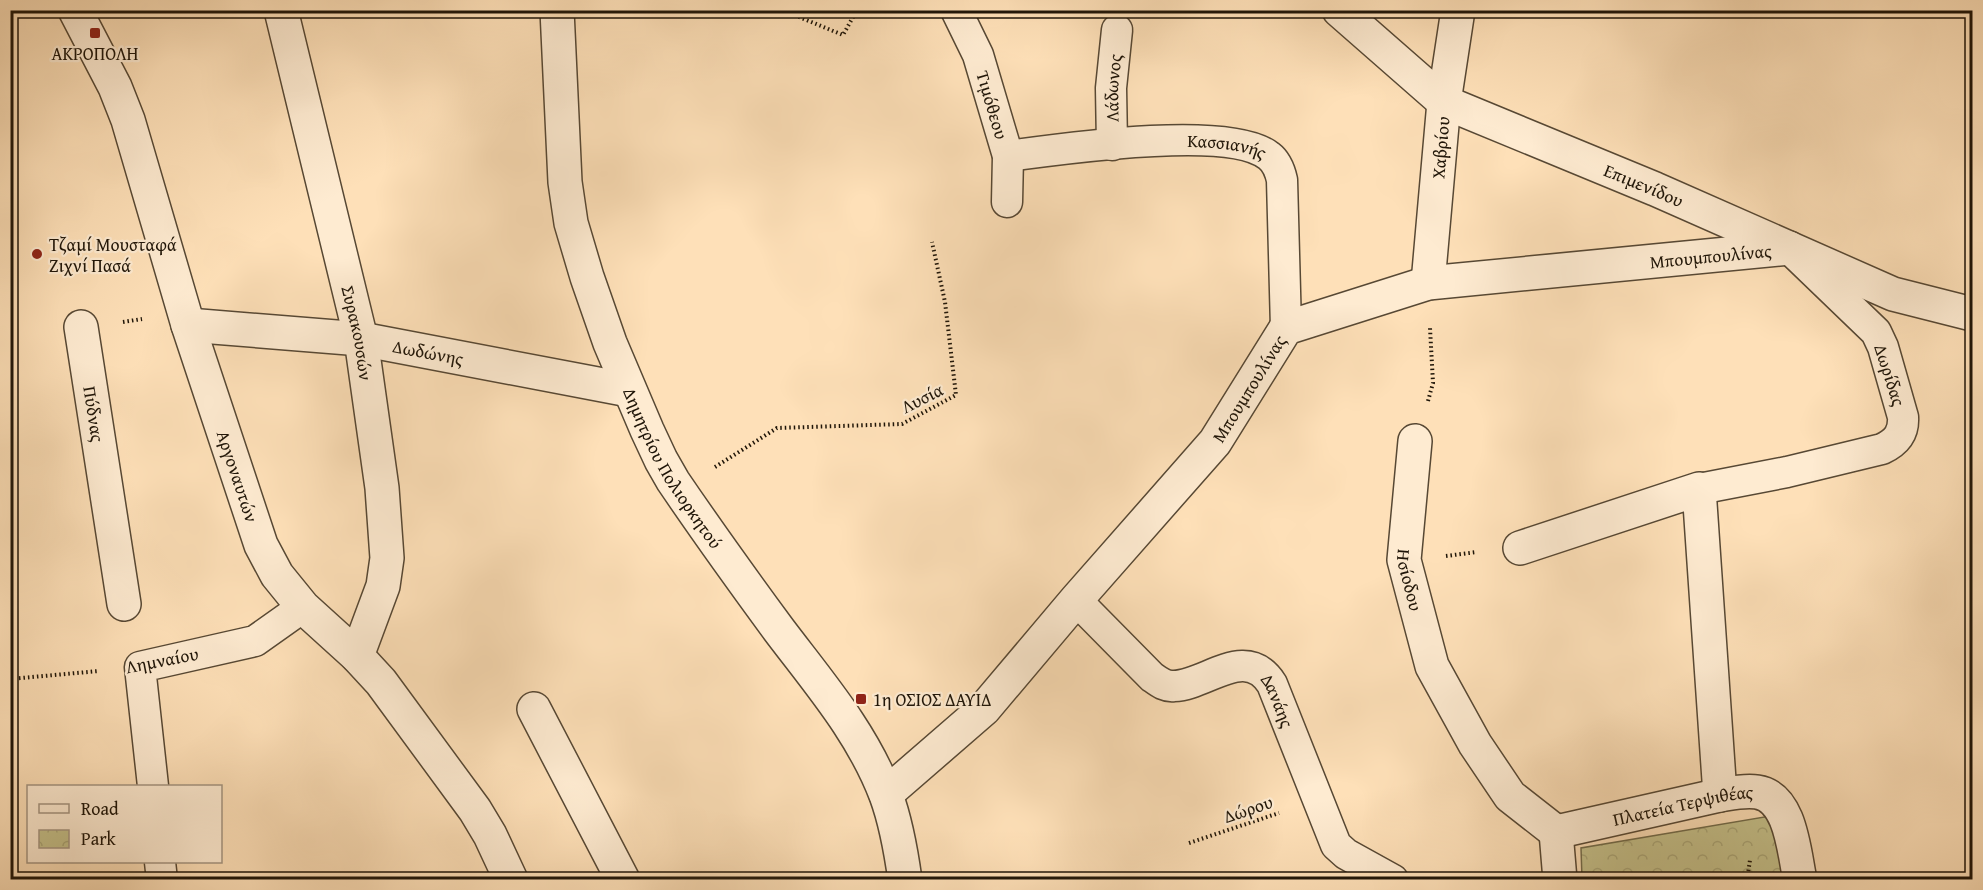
<svg xmlns="http://www.w3.org/2000/svg" width="1983" height="890" font-family="'Gentium Book Plus',serif">
  <style>
    .park { fill: url(#park-crowns); stroke: #726b4a; stroke-width: 1.5 }
    .lines { fill: none; stroke-linecap: round; stroke-linejoin: round }
    .lane-casing { stroke: #574834; stroke-width: 33 }
    .street-casing { stroke: #574834; stroke-width: 36 }
    .path { stroke: #1f1508; stroke-width: 4; stroke-dasharray: 1.5 3; stroke-linecap: butt }
    .lane { stroke: #feebd1; stroke-width: 30 }
    .street { stroke: #feebd1; stroke-width: 33 }
    .poi-dot { fill: #8f2418; stroke: #feebd1; stroke-width: 2 }
    .labels { text-anchor: middle; dominant-baseline: central; stroke-width: 4.5; stroke-linejoin: round; paint-order: stroke }
    .poi-label { font-size: 18px; fill: #1f1508; stroke: #feebd1; text-anchor: start }
    .street-label { font-size: 18px; fill: #1f1508; stroke: #feebd1 }
  </style>
  <defs>
    <pattern id="park-crowns" width="20" height="18" patternUnits="userSpaceOnUse" patternTransform="scale(1.5)"><rect width="20" height="18" fill="#c5c18b"/><path d="M2 6a3 3 0 1 1 6 0M12 15a3 3 0 1 1 6 0" fill="none" stroke="#a9a576"/></pattern>
  </defs>
  <rect width="100%" height="100%" fill="#fee0b8"/>
  <filter id="stains"><feTurbulence type="fractalNoise" baseFrequency=".00333" numOctaves="4"/><feColorMatrix values="0 0 0 0 .2 0 0 0 0 .09 0 0 0 0 .02 0 0 0 .5 -.17"/></filter>
  <radialGradient id="worn" r=".72"><stop offset=".6" stop-color="#630" stop-opacity="0"/><stop offset="1" stop-color="#630" stop-opacity=".3"/></radialGradient>
  <!-- park -->
  <path class="park" d="M1776,815L1787,879H1582L1581,848Z"/>
  <g class="lines">
    <!-- lane casing -->
    <g class="lane-casing">
      <g id="lane">
        <path id="s1" d="M956,10L978,55L1008,156L1007,202"/>
        <path id="s2" d="M1112,145L1111,88L1117,30"/>
        <path id="s3" d="M1008,156C1060,149 1230,124 1269,156C1277,162 1280,171 1282,180L1286,328"/>
        <path d="M1699,489L1787,472L1882,449C1897,442 1904,433 1903,417L1883,347L1876,332L1795,254"/>
        <path id="s4" d="M1076,600L1152,677C1159,682 1165,687 1174,686C1207,685 1246,643 1272,684L1336,845L1346,854L1393,880"/>
        <path d="M153,786L140,667L255,641L303,607"/>
        <path d="M160,862L162,880"/>
      </g>
    </g>
    <!-- street casing -->
    <g class="street-casing">
      <g id="street">
        <path id="s5" d="M75,10L115,87L128,120L188,325L261,545L277,575L303,607L357,656L381,682L475,810L490,835L511,880"/>
        <path id="s6" d="M281,10L361,339L382,488L387,558L383,586L357,656"/>
        <path id="s7" d="M557,10L565,182L571,223L587,277L610,343L647,430L661,460L673,481C707,531 743,581 779,630C819,683 862,732 886,795C896,822 901,851 905,880"/>
        <path id="s8" d="M1339,10L1444,102L1655,189L1893,294L1972,314"/>
        <path id="s9" d="M1428,283L1444,102L1458,10"/>
        <path id="s10" d="M188,325L361,339L629,390"/>
        <path id="s11" d="M81,327L124,604"/>
        <path id="s12" d="M1415,441L1404,560L1432,666L1475,744L1510,796L1556,832"/>
        <path d="M1520,548L1699,489L1720,795"/>
        <path d="M534,709L623,880"/>
        <path id="s13" d="M886,794L984,709L1076,600L1215,442L1286,328L1428,283L1789,248"/>
        <path id="s14" d="M1556,832L1720,795C1732,793 1745,790 1757,792C1791,797 1794,852 1800,880"/>
        <path d="M1556,832L1560,880"/>
      </g>
    </g>
    <!-- path -->
    <g class="path">
      <path d="M782,10L843,35L857,10"/>
      <path d="M123,322L142,319"/>
      <path d="M1428,401L1433,383L1430,328"/>
      <path d="M715,467L777,428L902,424L956,395L945,302L932,242"/>
      <path d="M1446,556L1477,552"/>
      <path d="M10,679L99,671"/>
      <path d="M1189,843L1279,813"/>
      <path d="M1747,880L1750,860"/>
    </g>
    <!-- lane -->
    <use href="#lane" class="lane"/>
    <!-- street -->
    <use href="#street" class="street"/>
  </g>
  <!-- markers -->
  <g class="poi-dot">
    <rect x="89" y="27" width="12" height="12" rx="3"/>
    <circle cx="37" cy="254" r="6"/>
    <rect x="855" y="693" width="12" height="12" rx="3"/>
  </g>
  <g class="labels">
    <!-- poi labels -->
    <g class="poi-label">
      <text x="95" y="53" text-anchor="middle">ΑΚΡΟΠΟΛΗ</text>
      <text x="49" y="244">Τζαμί Μουσταφά<tspan x="49" dy="21">Ζιχνί Πασά</tspan></text>
      <text x="873" y="699">1η ΟΣΙΟΣ ΔΑΥΙΔ</text>
    </g>
    <!-- street labels -->
    <g class="street-label">
      <text stroke="none"><textPath href="#s2" startOffset="57">Λάδωνος</textPath></text>
      <text stroke="none"><textPath href="#s1" startOffset="102">Τιμόθεου</textPath></text>
      <text stroke="none"><textPath href="#s9" startOffset="136">Χαβρίου</textPath></text>
      <text stroke="none"><textPath href="#s3" startOffset="220">Κασσιανής</textPath></text>
      <text stroke="none"><textPath href="#s8" startOffset="356">Επιμενίδου</textPath></text>
      <text stroke="none"><textPath href="#s13" startOffset="1050">Μπουμπουλίνας</textPath></text>
      <text stroke="none"><textPath href="#s6" startOffset="332">Συρακουσών</textPath></text>
      <text stroke="none"><textPath href="#s10" startOffset="242">Δωδώνης</textPath></text>
      <text transform="translate(1890 375) rotate(72)">Δωρίδας</text>
      <text stroke="none"><textPath href="#s13" startOffset="546">Μπουμπουλίνας</textPath></text>
      <text transform="translate(922 398) rotate(-27)">Λυσία</text>
      <text stroke="none"><textPath href="#s11" startOffset="88">Πύδνας</textPath></text>
      <text stroke="none"><textPath href="#s7" startOffset="480">Δημητρίου Πολιορκητού</textPath></text>
      <text stroke="none"><textPath href="#s5" startOffset="495">Αργοναυτών</textPath></text>
      <text stroke="none"><textPath href="#s12" startOffset="140">Ησίοδου</textPath></text>
      <text transform="translate(162 660) rotate(-11)">Λημναίου</text>
      <text stroke="none"><textPath href="#s4" startOffset="258">Δανάης</textPath></text>
      <text stroke="none"><textPath href="#s14" startOffset="130">Πλατεία Τερψιθέας</textPath></text>
      <text transform="translate(1248 809) rotate(-19)">Δώρου</text>
    </g>
  </g>
  <!-- margin -->
  <rect width="1983" height="890" fill="none" stroke="#fee0b8" stroke-width="36"/>
  <rect x="12" y="12" width="1959" height="866" fill="none" stroke="#1f1508" stroke-width="3"/>
  <rect x="18" y="18" width="1947" height="854" fill="none" stroke="#1f1508" stroke-width="1.5"/>
  <!-- legend -->
  <rect x="27" y="785" width="195" height="78" fill="#feebd1" stroke="#a59581" stroke-width="1.5"/>
  <rect x="39" y="804" width="30" height="9" fill="#feebd1" stroke="#a59581" stroke-width="1.5"/>
  <text x="81" y="815" font-size="18" fill="#1f1508">Road</text>
  <rect x="39" y="830" width="30" height="18" fill="url(#park-crowns)" stroke="#a59581" stroke-width="1.5"/>
  <text x="81" y="845" font-size="18" fill="#1f1508">Park</text>
  <rect width="100%" height="100%" filter="url(#stains)"/>
  <rect width="100%" height="100%" fill="url(#worn)"/>
</svg>
